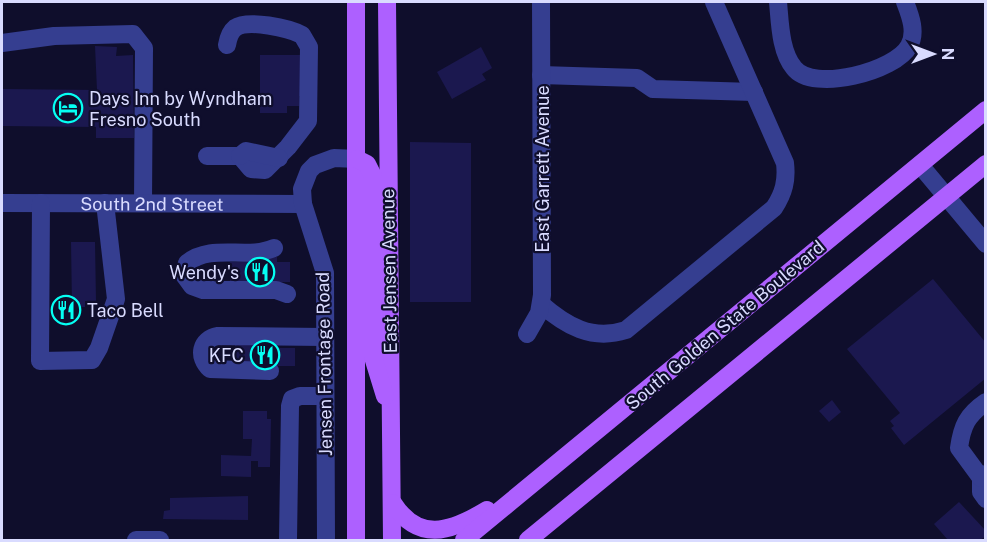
<svg xmlns="http://www.w3.org/2000/svg" width="987" height="542" font-family="'Public Sans',sans-serif">
  <style>
    .building { fill: #1b184f }
    .lines { fill: none; stroke-linecap: round; stroke-linejoin: round }
    .minor { stroke: #353e90; stroke-width: 18 }
    .major { stroke: #ad60ff; stroke-width: 18 }
    .labels { text-anchor: middle; dominant-baseline: central; stroke-width: 4.5; stroke-linejoin: round; paint-order: stroke }
    .poi-label { font-size: 18px; fill: #d9dbff; stroke: #0f0e2c; text-anchor: start }
    .street-label { font-size: 18px; fill: #d9dbff; stroke: #0f0e2c }
  </style>
  <rect width="100%" height="100%" fill="#0f0e2c"/>
  <!-- building -->
  <g class="building">
    <path d="M95,46L117,47L116,56L133,55L134,138H96V127L2,126V89L97,90Z"/>
    <path d="M481,47L492,68L482,74L486,80L452,99L437,72Z"/>
    <path d="M260,55H302L306,96H299V106H287V113H260Z"/>
    <path d="M410,142L471,143V302H410Z"/>
    <path d="M71,242H95L96,301H85V307H72Z"/>
    <path d="M262,257H277V262H290V282H230V262H262Z"/>
    <path d="M933,279L986,343V378L904,445L891,428L894,426L890,421L900,413L847,349Z"/>
    <path d="M235,344L274,345V348H295V366H259L235,362Z"/>
    <path d="M832,400L841,412L829,422L819,411Z"/>
    <path d="M243,411H267V419H271L270,467H258V461H251V477L221,476V455L251,456L252,439H243Z"/>
    <path d="M248,496V520L163,519L164,511L170,510V498Z"/>
    <path d="M959,502L986,531V536L980,540H948L934,524Z"/>
  </g>
  <g class="lines">
    <!-- minor -->
    <g class="minor">
      <path d="M778,2C780,22 780,51 794,68C813,93 896,71 909,46C917,32 910,15 905,2"/>
      <path d="M2,43L54,36L133,34L144,48L143,203"/>
      <path d="M541,75L637,78L653,89L754,92"/>
      <path d="M207,156H240L251,169L265,170L288,147L308,121L309,47L302,35C289,28 248,19 235,28C230,32 228,39 227,45"/>
      <path d="M240,156L246,151L279,158"/>
      <path d="M920,165L986,244"/>
      <path id="s1" d="M2,203L303,204"/>
      <path d="M41,203L40,361L92,360L99,348L116,299L105,203"/>
      <path d="M274,248C247,260 212,243 187,263L184,275L192,286L203,290H276L287,294"/>
      <path d="M541,304C566,326 592,341 626,330L774,208C784,193 787,180 785,163L714,2"/>
      <path d="M527,334L539,313L542,295L541,2"/>
      <path d="M270,371L210,369C197,357 200,339 218,336L325,337"/>
      <path d="M986,474L981,478V492L986,499"/>
      <path d="M981,478L959,448C962,426 967,415 986,402"/>
      <path d="M136,540H160"/>
      <path d="M288,540L290,406L292,399L300,396H325"/>
      <path d="M326,540L325,273L303,204L302,189L309,171L315,165L334,158L357,159"/>
    </g>
    <!-- major -->
    <g class="major">
      <path d="M356,2V540"/>
      <path d="M387,2L392,540"/>
      <path d="M357,159L367,164L373,176V357L385,396"/>
      <path d="M393,503C418,542 449,533 487,510"/>
      <path d="M464,540L986,110"/>
      <path d="M528,540L986,164"/>
    </g>
  </g>
  <!-- icons -->
  <defs>
    <g id="hotel-ring" transform="scale(1.5)"><circle r="9.5" fill="#0f0e2c" stroke="#05fff3" stroke-width="1.5"/><path d="M-6-4.5h1.5V1H6V5H4.5V3h-9V5H-6ZM-4 0a1.8 1.8 0 1 1 3.6 0ZM.5 0V-2.5h3Q6-2.5 6 0Z" fill="#05fff3"/></g>
    <g id="restaurant-ring" transform="scale(1.5)"><circle r="9.5" fill="#0f0e2c" stroke="#05fff3" stroke-width="1.5"/><path d="M-5-6h1v4h1v-4h1v4h1v-4h1v5L-1.5 .5V6h-2V.5L-5-1ZM5-6V6H3V1.5H1.5Q1.5-4 5-6Z" fill="#05fff3"/></g>
  </defs>
  <g fill-rule="evenodd">
    <use href="#hotel-ring" x="68" y="108"/>
    <use href="#restaurant-ring" x="260" y="272"/>
    <use href="#restaurant-ring" x="66" y="310"/>
    <use href="#restaurant-ring" x="265" y="355"/>
  </g>
  <g class="labels">
    <!-- poi labels -->
    <g class="poi-label">
      <text x="89" y="98">Days Inn by Wyndham<tspan x="89" dy="21">Fresno South</tspan></text>
      <text x="239" y="272" text-anchor="end">Wendy's</text>
      <text x="87" y="310">Taco Bell</text>
      <text x="244" y="355" text-anchor="end">KFC</text>
    </g>
    <!-- street labels -->
    <g class="street-label">
      <text transform="translate(542 169) rotate(-90)">East Garrett Avenue</text>
      <text stroke="none"><textPath href="#s1" startOffset="150">South 2nd Street</textPath></text>
      <text transform="translate(389 271) rotate(-91)">East Jensen Avenue</text>
      <text transform="translate(725 325) rotate(-40)">South Golden State Boulevard</text>
      <text transform="translate(324 364) rotate(-91)">Jensen Frontage Road</text>
    </g>
  </g>
  <!-- border -->
  <rect width="987" height="542" fill="none" stroke="#d9dbff" stroke-width="6"/>
  <!-- north arrow -->
  <g transform="translate(933 54) rotate(90)" stroke="#0f0e2c" stroke-width="4.5" paint-order="stroke">
  <path d="M0-4.5L10 22L0 15L-10 22Z" fill="#d9dbff"/>
  <text y="-9" font-size="16" font-weight="bold" text-anchor="middle" fill="#d9dbff">N</text>
  </g>
</svg>
